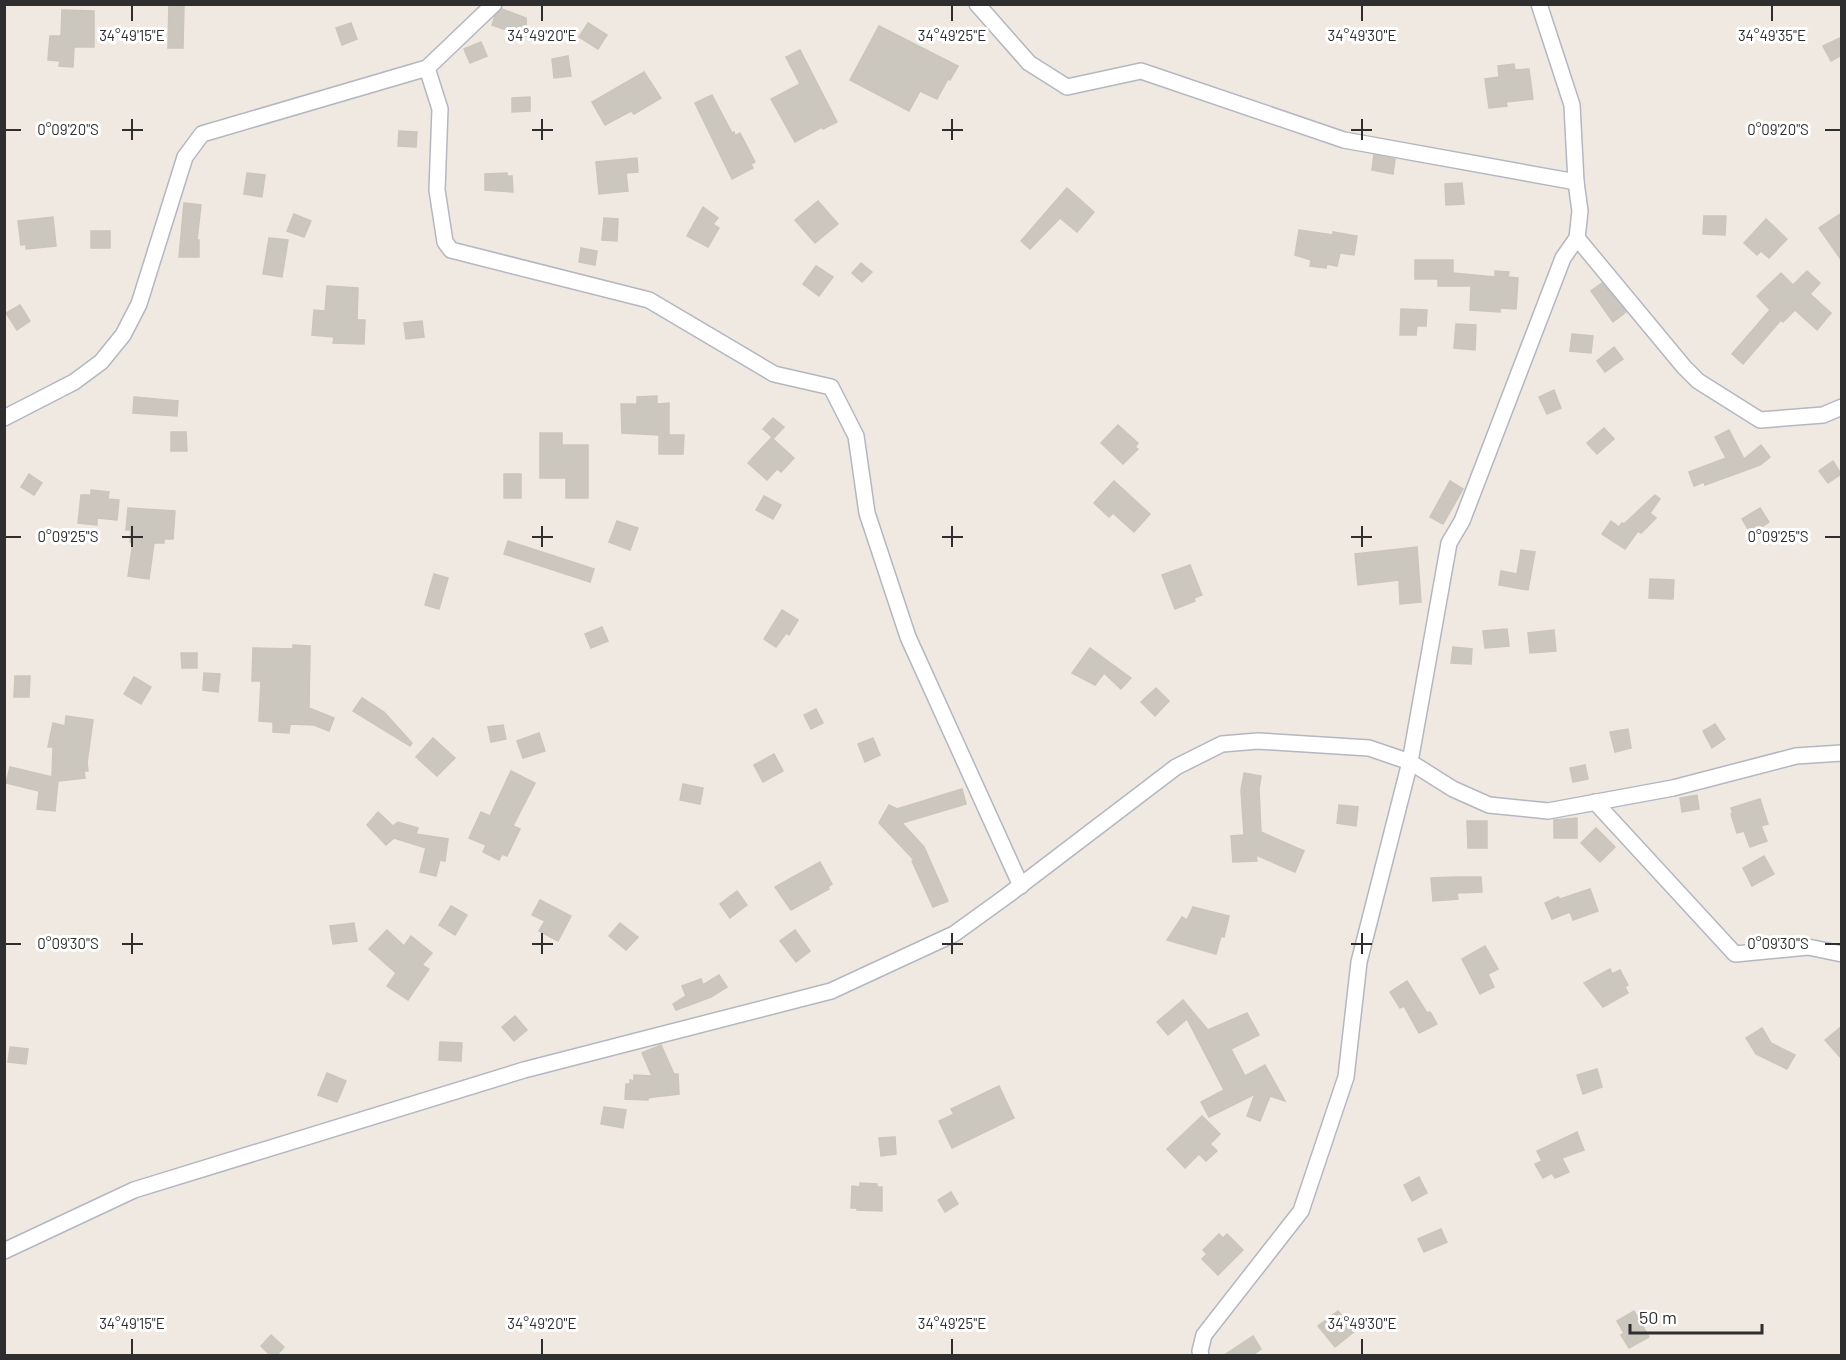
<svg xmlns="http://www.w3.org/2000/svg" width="1846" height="1360" font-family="Barlow,sans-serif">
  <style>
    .building { fill: #cbc7bf; stroke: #cbc5ba; stroke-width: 1.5 }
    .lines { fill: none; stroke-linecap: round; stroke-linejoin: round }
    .street-casing { stroke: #b4b7c1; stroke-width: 18 }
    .street { stroke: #fff; stroke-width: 15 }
    .ticks { fill: none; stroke: #2e2e2e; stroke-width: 2 }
    .ticks-label { font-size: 15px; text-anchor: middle; fill: #2e2e2e; stroke: #fff; stroke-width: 6; stroke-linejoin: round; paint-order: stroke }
  </style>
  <rect width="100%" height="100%" fill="#efe9e1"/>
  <!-- building -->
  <g class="building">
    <path d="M169,4H184L183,48H168Z"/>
    <path d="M502,9L526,18L527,37L492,25L495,16Z"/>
    <path d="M62,10L94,11V47H74L73,67L59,66L60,61L48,60L50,36H61Z"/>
    <path d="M351,23L357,39L342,45L336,28Z"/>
    <path d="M588,23L607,35L598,49L579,37Z"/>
    <path d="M879,26L958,66L950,80L948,79L937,99L920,91L909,111L850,80Z"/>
    <path d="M1842,37V55L1831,61L1823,46Z"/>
    <path d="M481,42L487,56L470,63L464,49Z"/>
    <path d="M800,50L837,122L823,129L822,127L795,142L771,99L800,84L786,57Z"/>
    <path d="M568,56L571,76L554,78L552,59Z"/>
    <path d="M1514,64L1515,70L1529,69L1533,99L1506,102L1507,106L1489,108L1485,79L1499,77L1498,66Z"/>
    <path d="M644,72L661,98L634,114L631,111L605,125L592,102Z"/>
    <path d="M712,95L732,133L734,132L735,136L740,133L755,162L751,164L753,168L732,179L695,103Z"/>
    <path d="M530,97V111L512,112V98Z"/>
    <path d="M399,131L417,132L416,147L398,146Z"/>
    <path d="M1374,155L1395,159L1393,174L1372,170Z"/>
    <path d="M637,158L638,172L626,173L628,191L599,194L596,162Z"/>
    <path d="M247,173L265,175L262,197L244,194Z"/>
    <path d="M507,173V176H512L513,192L485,190V174Z"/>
    <path d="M1462,183L1464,204L1446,205L1445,184Z"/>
    <path d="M1067,188L1094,212L1077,232L1060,218L1030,249L1021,241Z"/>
    <path d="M818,201L838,224L815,243L795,220Z"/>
    <path d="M184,203L201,205L197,240H199V257H179Z"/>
    <path d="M703,207L718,218L713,224L719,228L708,247L687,236Z"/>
    <path d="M1842,213V261L1819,228Z"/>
    <path d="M294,214L311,221L304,237L287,231Z"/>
    <path d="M1704,216H1726L1725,235L1703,234Z"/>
    <path d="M53,217L56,246L26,249V244L21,245L18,221Z"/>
    <path d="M604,218L618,219L617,241L602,240Z"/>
    <path d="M1766,219L1787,239L1769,258L1761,251L1757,255L1744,243Z"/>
    <path d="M1299,230L1333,235V232L1357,236L1354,255L1340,253L1337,266L1327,264L1326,268L1310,266L1311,260L1295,255Z"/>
    <rect x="91" y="231" width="19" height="17"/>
    <path d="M269,238L288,240L282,277L263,274Z"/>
    <path d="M581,248L597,251L595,265L579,262Z"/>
    <path d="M1415,260H1453V273L1495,277V271L1509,272L1508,277L1518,278L1516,309L1500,308V312L1470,310L1471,286H1438V279H1415Z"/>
    <path d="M861,263L872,272L862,282L852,273Z"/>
    <path d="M816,266L833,277L819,296L803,284Z"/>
    <path d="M1807,271L1820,283L1810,294L1831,313L1817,330L1795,310L1783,322L1781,320L1743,364L1732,354L1770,310L1757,296L1781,273L1793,285Z"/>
    <path d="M1602,283L1626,312L1613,322L1591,291Z"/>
    <path d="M327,286L358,288L357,320H365L364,344L333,343L334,337L312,335L314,310L325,311Z"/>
    <path d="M20,305L30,321L17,330L6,313Z"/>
    <path d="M1401,309L1427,310L1426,326H1417L1416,335H1400Z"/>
    <path d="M422,321L424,337L406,339L404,323Z"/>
    <path d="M1456,324L1476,325L1475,350L1454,348Z"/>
    <path d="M1572,334L1593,336L1591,353L1570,351Z"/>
    <path d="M1614,347L1623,359L1605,372L1597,361Z"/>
    <path d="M1554,390L1561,408L1547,414L1539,397Z"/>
    <path d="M657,396V404L669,403V435H684L683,454H659V435L622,433L621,404H637V397Z"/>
    <path d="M134,397L178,401L177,416L133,413Z"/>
    <path d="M773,418L784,427L773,439L794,458L781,472L777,469L767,480L748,463L772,437L763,429Z"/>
    <path d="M1118,425L1138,443L1135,447L1138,449L1123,464L1101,443Z"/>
    <path d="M1604,428L1614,439L1597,454L1587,443Z"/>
    <path d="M1729,430L1744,459L1761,445L1770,457L1760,465L1705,485L1704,482L1694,486L1689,472L1726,458L1715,437Z"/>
    <path d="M171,432H186L187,451H171Z"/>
    <path d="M540,433H562V445H588V498H566V478H540Z"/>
    <path d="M1833,461L1841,474L1828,483L1819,471Z"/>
    <path d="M29,474L42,483L34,495L21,487Z"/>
    <rect x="504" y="474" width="17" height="24"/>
    <path d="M1114,481L1150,514L1134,532L1113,513L1109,517L1094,503Z"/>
    <path d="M1450,481L1463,489L1443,524L1430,517Z"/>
    <path d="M91,490L109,492L108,499L119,500L117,520L97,518V525L78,523L81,495H91Z"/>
    <path d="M1655,495L1660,499L1650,513L1656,518L1641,533L1638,531L1625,549L1602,534L1611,521L1619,527L1622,523L1624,524Z"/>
    <path d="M764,496L781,505L773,519L756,510Z"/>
    <path d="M128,508L175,511L173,539H164V543H154L149,579L128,576L133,542H130L131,530H126Z"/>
    <path d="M1760,508L1769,522L1751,534L1742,519Z"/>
    <path d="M617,521L638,528L630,550L609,542Z"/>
    <path d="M508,541L594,569L590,582L504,554Z"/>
    <path d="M1417,547L1421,602L1400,604L1399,580L1358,585L1355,554Z"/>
    <path d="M1521,550L1535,552L1528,590L1499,585L1501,571L1517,574Z"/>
    <path d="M1190,565L1202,595L1194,598L1195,601L1175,609L1162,575Z"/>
    <path d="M434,574L448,578L439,609L425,605Z"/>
    <path d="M1650,579L1674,580L1673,599L1649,598Z"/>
    <path d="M782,610L798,620L789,635L786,633L776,647L764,639Z"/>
    <path d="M602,627L608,641L591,648L585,634Z"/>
    <path d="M1507,629L1509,646L1485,648L1483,631Z"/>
    <path d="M1554,630L1556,651L1530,653L1528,633Z"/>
    <path d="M293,645L310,646L309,708L334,718L329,731L314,725L290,724L289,733L273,732V722L259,721L261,681H252L253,648L293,649Z"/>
    <path d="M1453,647L1472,649L1471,664L1451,663Z"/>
    <path d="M1090,648L1131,678L1121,689L1104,673L1095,685L1072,673Z"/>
    <path d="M181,653H197V668H182Z"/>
    <path d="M204,673L220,674L218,692L203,690Z"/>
    <path d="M15,676H30L29,697H14Z"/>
    <path d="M134,677L151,687L141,704L124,694Z"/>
    <path d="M1156,688L1169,701L1155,716L1141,702Z"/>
    <path d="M362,698L384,712L412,743L410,746L353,711Z"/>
    <path d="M816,709L823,723L811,729L804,715Z"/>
    <path d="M66,716L93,720L87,763L88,771H84L85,778L58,781L55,811L37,809L39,791L6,783L10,767L52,777L53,747H48L53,723L65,726Z"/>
    <path d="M1715,724L1725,739L1712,748L1703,731Z"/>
    <path d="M503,725L506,739L491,742L488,727Z"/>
    <path d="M1628,729L1631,748L1615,752L1610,732Z"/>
    <path d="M539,733L545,751L523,758L517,741Z"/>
    <path d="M433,738L455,758L437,776L416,757Z"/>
    <path d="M873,738L880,755L865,762L858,744Z"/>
    <path d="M774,754L783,771L763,782L754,765Z"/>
    <path d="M1585,765L1588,779L1573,782L1570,768Z"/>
    <path d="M511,771L535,783L513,826L520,829L507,856L502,854L499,860L483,852L486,845L469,838L481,812L490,816Z"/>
    <path d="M1244,773L1261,776L1259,789L1261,832L1304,851L1295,872L1256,855L1257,861L1233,862L1231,836L1244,835L1241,790Z"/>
    <path d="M683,784L703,788L700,804L680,800Z"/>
    <path d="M962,789L966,804L902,823L924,847L948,901L933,907L912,861L914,860L879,823L889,805L897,809Z"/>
    <path d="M1697,795L1699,809L1682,812L1680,798Z"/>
    <path d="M1760,799L1768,824L1761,826L1767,841L1750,847L1744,831L1737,833L1731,814H1733L1731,808Z"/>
    <path d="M1339,805L1358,807L1356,826L1337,823Z"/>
    <path d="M378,812L393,826L398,822L418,828L416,834L448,839L445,861L440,860L436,876L420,872L426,848L394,838L386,845L367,825Z"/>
    <path d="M1577,818V838H1554V820Z"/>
    <path d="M1467,821H1487V848H1468Z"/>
    <path d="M1596,828L1615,847L1600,862L1581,843Z"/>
    <path d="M1764,856L1774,874L1752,886L1743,868Z"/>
    <path d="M820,862L832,884L828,887L829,889L791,910L775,887Z"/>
    <path d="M1456,877H1481L1482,892L1457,893L1458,899L1433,901L1431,878Z"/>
    <path d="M1590,889L1598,911L1573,920L1570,912L1552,919L1545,903L1558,897L1560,899Z"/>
    <path d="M737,891L747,905L730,918L720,904Z"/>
    <path d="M540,900L571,916L558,941L539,931L545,921L532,915Z"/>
    <path d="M451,906L467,915L455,935L439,925Z"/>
    <path d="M1193,907L1229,916L1224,937L1221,936L1216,954L1167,940L1182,917L1187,920Z"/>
    <path d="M354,923L357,941L333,944L330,926Z"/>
    <path d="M620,923L638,937L626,950L609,936Z"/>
    <path d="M387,930L404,946L411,936L432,953L422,965L429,969L408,1000L387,986L396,973L369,949Z"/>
    <path d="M795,930L810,951L796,962L780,941Z"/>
    <path d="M1485,946L1498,969L1488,974L1494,987L1480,994L1462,959Z"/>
    <path d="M1610,969L1612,974L1620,970L1628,985L1625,987L1628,993L1603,1007L1584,983Z"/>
    <path d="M719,975L727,987L711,997L676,1010L673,1004L686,996L682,986L701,979L703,985Z"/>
    <path d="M1407,981L1427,1013L1430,1012L1437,1024L1419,1033L1404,1006L1400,1008L1390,992Z"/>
    <path d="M1183,1000L1208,1030L1247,1013L1259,1035L1231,1049L1245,1076L1265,1065L1285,1101L1270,1096L1260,1121L1247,1116L1255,1094L1209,1117L1201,1102L1224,1090L1187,1019L1168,1035L1157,1022Z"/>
    <path d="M515,1016L527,1030L514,1041L502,1027Z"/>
    <path d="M1842,1026V1059L1825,1040Z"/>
    <path d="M1762,1028L1771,1043L1795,1055L1787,1069L1756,1054L1746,1038Z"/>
    <path d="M440,1042L462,1043L461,1061L439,1060Z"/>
    <path d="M661,1045L674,1074H678L679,1094L654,1097L648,1098V1100L625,1099L626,1084H630V1080L634,1081V1075L652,1076L642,1053Z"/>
    <path d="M10,1047L28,1049L26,1064L8,1062Z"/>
    <path d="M1597,1069L1602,1087L1583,1094L1577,1075Z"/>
    <path d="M327,1073L346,1081L337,1102L318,1095Z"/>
    <path d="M999,1086L1014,1118L952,1148L939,1121L954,1114L951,1109Z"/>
    <path d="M604,1107L626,1110L623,1128L601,1124Z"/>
    <path d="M1202,1116L1220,1134L1210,1144L1217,1151L1206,1161L1199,1154L1185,1168L1167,1149Z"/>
    <path d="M1577,1132L1584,1150L1562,1158L1569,1172L1555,1178L1552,1173L1543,1178L1535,1164L1542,1161L1537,1151Z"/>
    <path d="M895,1137L896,1154L881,1156L879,1138Z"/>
    <path d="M1419,1177L1427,1193L1412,1201L1404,1185Z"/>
    <path d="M860,1183L877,1184V1187H882V1211L857,1210V1208H851L852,1186L860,1187Z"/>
    <path d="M951,1192L958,1204L945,1212L938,1200Z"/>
    <path d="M1441,1229L1447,1242L1424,1252L1418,1239Z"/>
    <path d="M1219,1234L1223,1238L1227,1234L1243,1250L1218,1275L1202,1259L1207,1254L1203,1250Z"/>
    <path d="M1338,1311L1355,1331L1335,1347L1318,1326Z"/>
    <path d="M1634,1311L1649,1337L1629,1348L1621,1335L1624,1333L1617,1321Z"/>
    <path d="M271,1335L284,1347L276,1356H271L261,1346Z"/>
    <path d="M1253,1336L1261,1349L1251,1356H1223Z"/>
  </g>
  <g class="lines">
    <!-- street casing -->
    <g class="street-casing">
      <g id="street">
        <path d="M977,4L1029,63L1067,87L1141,71L1344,140L1576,182"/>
        <path d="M427,68L440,109L437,190L445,242L451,250L649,300L774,374L831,387L856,436L867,513L908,637L1021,886"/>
        <path d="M1577,238L1684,367L1698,381L1760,420L1823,415L1842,407"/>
        <path d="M4,418L74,382L101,362L123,335L139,304L185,157L202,134L427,68L494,4"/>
        <path d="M1595,802L1735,954L1808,947L1842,954"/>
        <path d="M4,1251L134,1190L524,1070L831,991L954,934L1008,895L1176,767L1222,744L1258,741L1369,748L1410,762L1453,789L1489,805L1548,811L1673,788L1796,756L1842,753"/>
        <path d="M1201,1356L1200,1351L1204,1335L1301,1211L1346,1077L1359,962L1410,762L1449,543L1462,521L1563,258L1577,238L1580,211L1576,182L1572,105L1539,4"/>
      </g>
    </g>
    <!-- street -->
    <use href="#street" class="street"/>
  </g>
  <!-- ticks -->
  <path class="ticks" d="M132,6V21M542,6V21M952,6V21M1362,6V21M1772,6V21M132,119V140M542,119V140M952,119V140M1362,119V140M6,130H21M122,130H143M532,130H553M942,130H963M1351,130H1372M1825,130H1840M132,526V547M542,526V547M952,526V547M1362,526V547M6,537H21M122,537H143M532,537H553M942,537H963M1351,537H1372M1825,537H1840M132,933V954M542,933V954M952,933V954M1362,933V954M6,944H21M122,944H143M532,944H553M942,944H963M1351,944H1372M1825,944H1840M132,1339V1354M542,1339V1354M952,1339V1354M1362,1339V1354"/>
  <g class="ticks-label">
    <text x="132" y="41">34°49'15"E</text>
    <text x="542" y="41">34°49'20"E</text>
    <text x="952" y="41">34°49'25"E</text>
    <text x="1362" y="41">34°49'30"E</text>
    <text x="1772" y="41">34°49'35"E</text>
    <text x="68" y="135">0°09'20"S</text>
    <text x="1778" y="135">0°09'20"S</text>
    <text x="68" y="542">0°09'25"S</text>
    <text x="1778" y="542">0°09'25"S</text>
    <text x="68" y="949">0°09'30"S</text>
    <text x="1778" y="949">0°09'30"S</text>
    <text x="132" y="1329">34°49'15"E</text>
    <text x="542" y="1329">34°49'20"E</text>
    <text x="952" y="1329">34°49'25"E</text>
    <text x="1362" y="1329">34°49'30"E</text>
  </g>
  <!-- border -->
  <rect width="1846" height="1360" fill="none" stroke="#2e2e2e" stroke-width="12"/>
  <!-- scale -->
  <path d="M1630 1324v9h132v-9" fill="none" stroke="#2e2e2e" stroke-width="3"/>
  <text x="1639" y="1324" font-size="18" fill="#2e2e2e" stroke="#ffffff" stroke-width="4.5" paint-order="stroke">50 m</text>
</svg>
